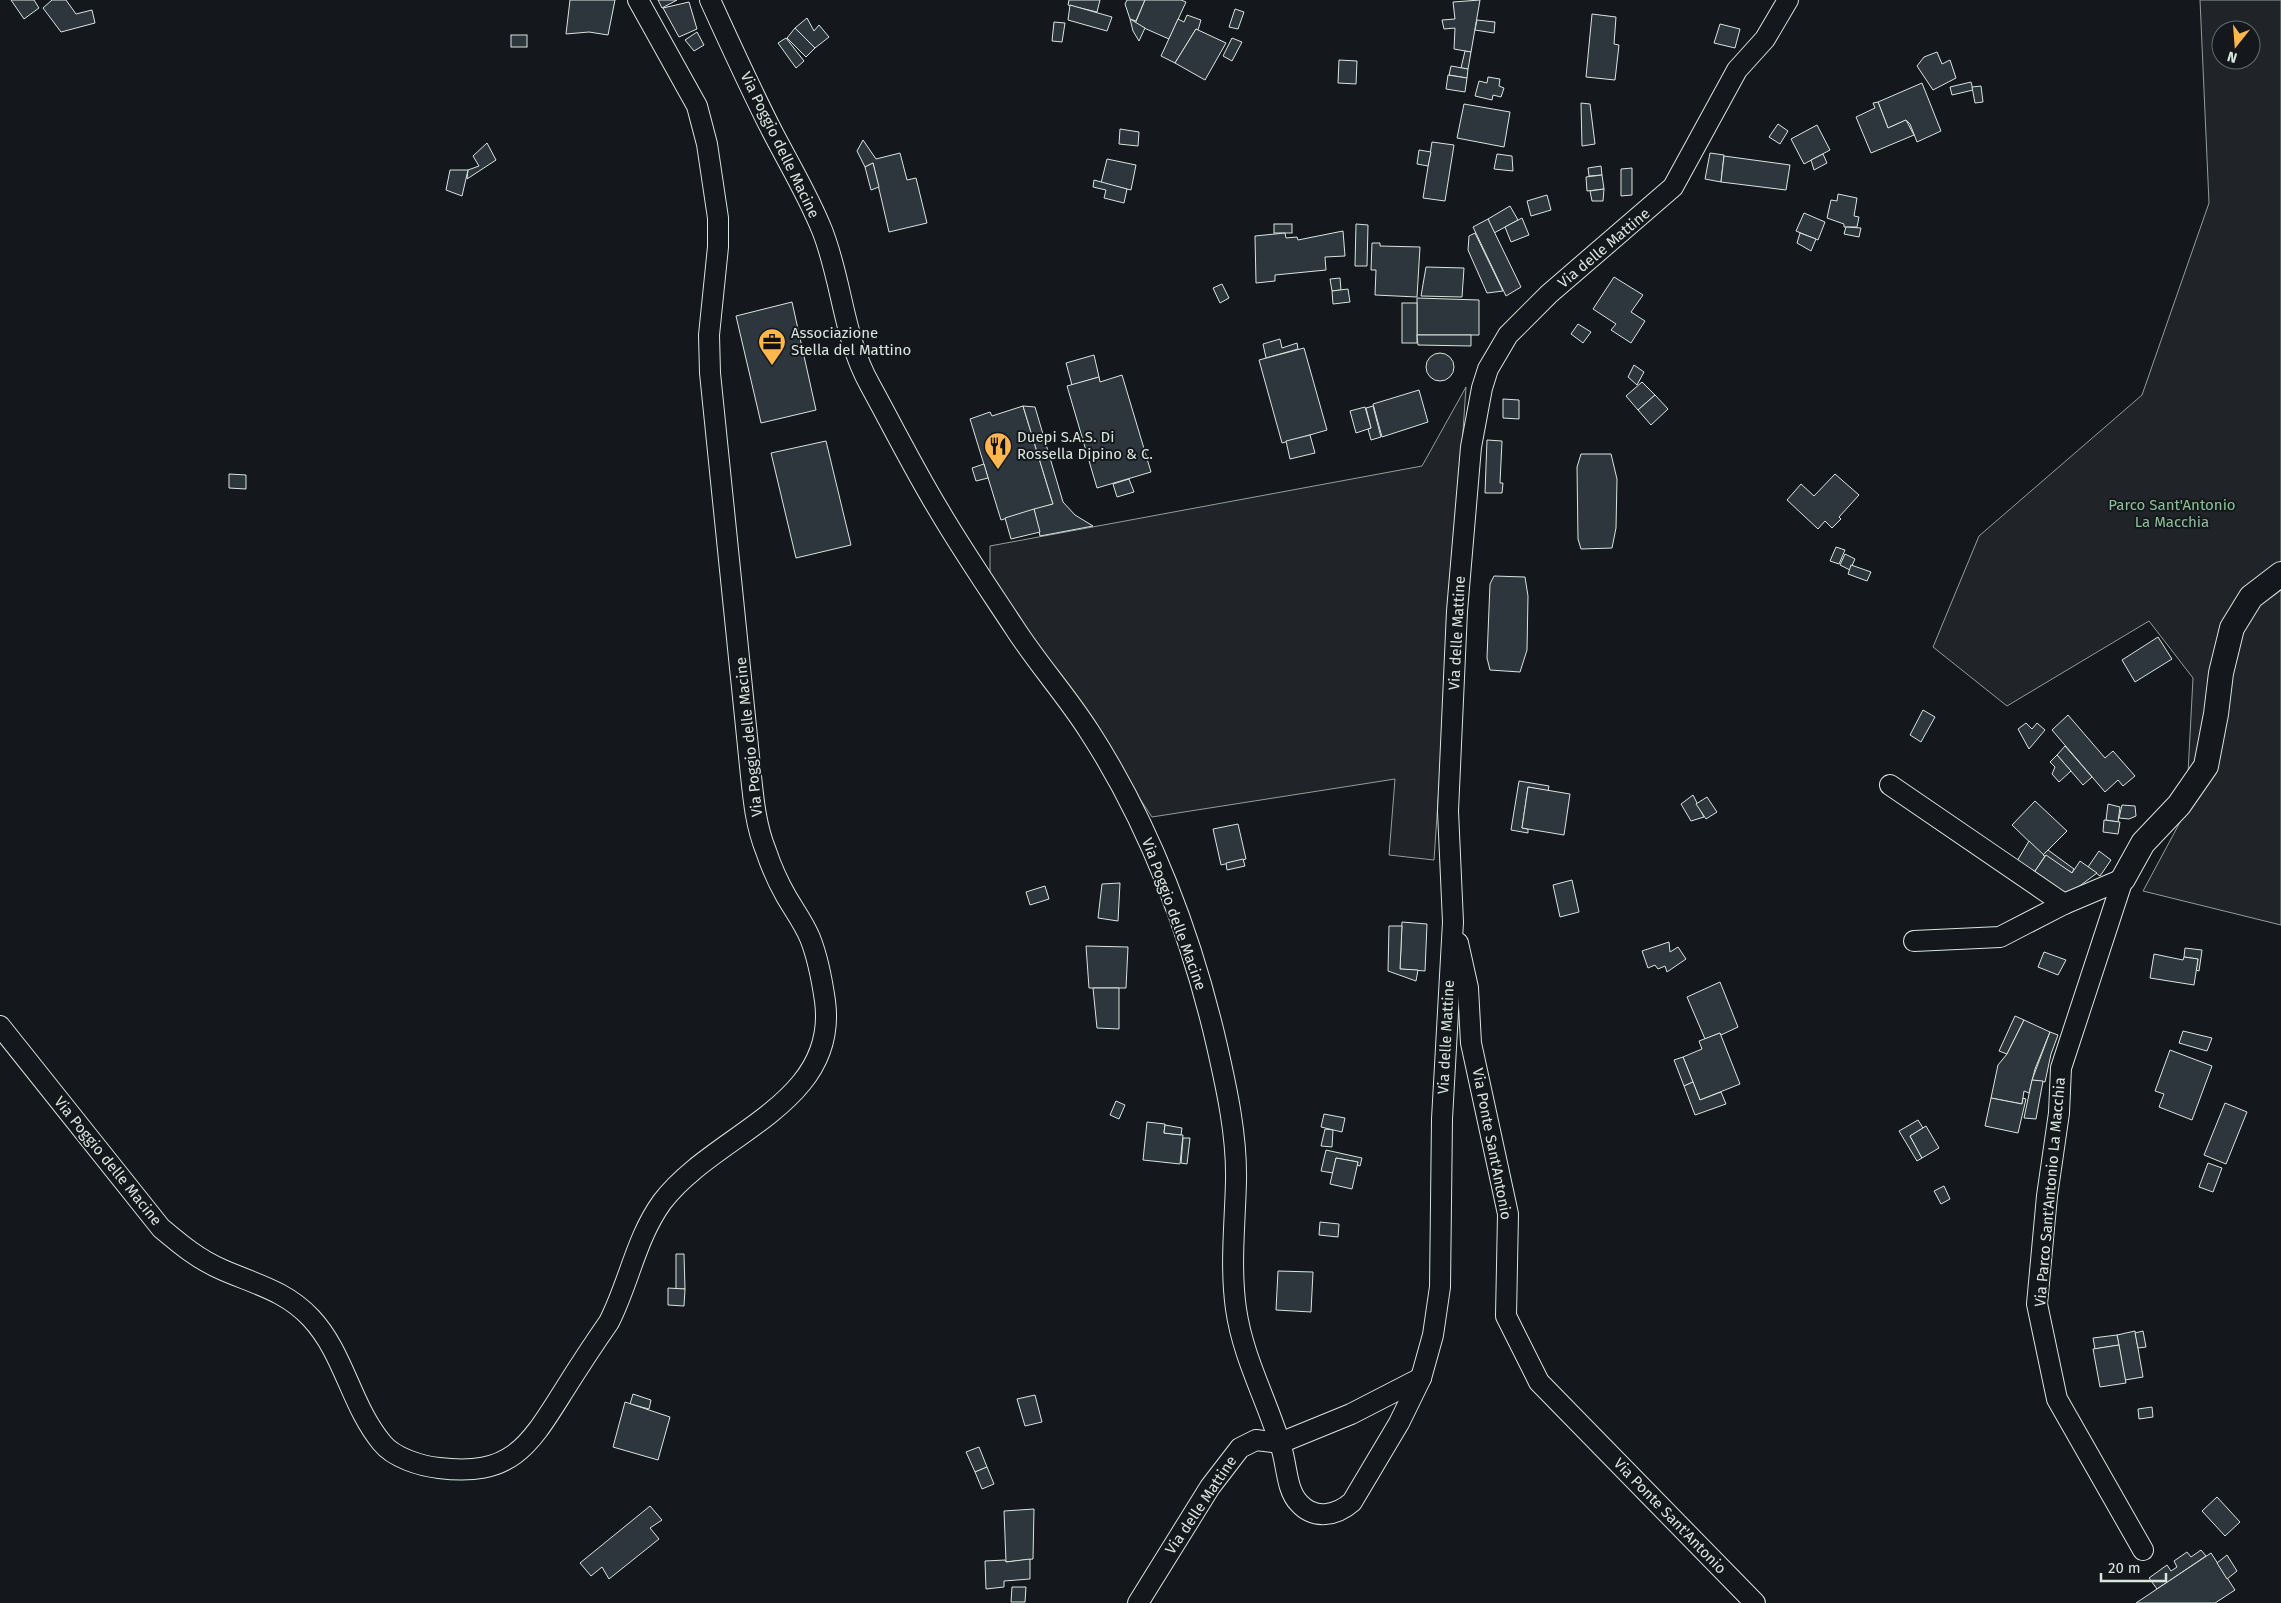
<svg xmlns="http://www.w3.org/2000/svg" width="2281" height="1603" font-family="'Fira Sans',sans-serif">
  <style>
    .green { fill: #202428; stroke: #939e99; fill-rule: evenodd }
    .building { fill: #2c363c; stroke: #d8e6dc }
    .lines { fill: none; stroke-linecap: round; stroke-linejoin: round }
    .minor-casing { stroke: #d8e6dc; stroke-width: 22 }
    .tertiary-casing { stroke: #d8e6dc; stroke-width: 26 }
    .minor { stroke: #14181c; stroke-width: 20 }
    .tertiary { stroke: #14181c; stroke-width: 24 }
    .labels { text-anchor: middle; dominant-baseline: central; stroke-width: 4; stroke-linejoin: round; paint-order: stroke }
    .street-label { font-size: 15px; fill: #d8e6dc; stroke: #14181c }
    .poi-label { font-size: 15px; fill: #d8e6dc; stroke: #14181c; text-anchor: start }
    .park-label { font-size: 15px; fill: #8ac095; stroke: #14181c }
  </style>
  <rect width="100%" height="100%" fill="#14181c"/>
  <!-- green -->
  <g class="green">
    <path d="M2200,0H2281V925L2143,891L2186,811L2193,678L2149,621L2007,706L1933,647L1979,536L2142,395L2209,203ZM2221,30H2251V60H2221Z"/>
    <path d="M1466,387L1434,860L1389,855L1395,779L1152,817L990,575V546L1422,466Z"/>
  </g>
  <!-- building -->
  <g class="building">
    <path d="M11,0H34L39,8L24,19Z"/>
    <path d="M52,0H66L76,14L92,10L95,23L61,32L43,8Z"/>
    <path d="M570,0H615L608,35L589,32L566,34Z"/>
    <path d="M658,0H677L662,8Z"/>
    <path d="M1069,0H1100L1097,12L1068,5Z"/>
    <path d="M1127,0H1145L1136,21L1130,19L1125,4Z"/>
    <path d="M1145,0H1181L1186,2L1169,39L1135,24Z"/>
    <path d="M1480,0L1471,52L1454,49L1455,28L1444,29L1442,20L1455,19L1453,2Z"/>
    <path d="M689,2L697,29L679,37L663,8Z"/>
    <path d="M1070,5L1112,17L1107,31L1068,20Z"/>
    <path d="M1235,9L1244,12L1238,29L1229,27Z"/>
    <path d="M1592,14L1616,17L1614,44L1619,45L1615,80L1586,77Z"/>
    <path d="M1187,15L1201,20L1198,30L1196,29L1175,63L1161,56L1178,19L1184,22Z"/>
    <path d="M807,18L814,31L819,25L829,37L815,48L795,28Z"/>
    <path d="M1130,19L1145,28L1139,41L1133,31Z"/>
    <path d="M1477,20L1495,22L1494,33L1475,30Z"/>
    <path d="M1054,22L1065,23L1062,42L1052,41Z"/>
    <path d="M1720,24L1740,29L1735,48L1714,43Z"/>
    <path d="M795,28L815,48L806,57L787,38Z"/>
    <path d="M1196,29L1226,43L1205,80L1175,63Z"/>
    <path d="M697,32L704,45L694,51L685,40Z"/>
    <rect x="511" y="35" width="16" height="12"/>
    <path d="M786,38L804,61L796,68L778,43Z"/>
    <path d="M1232,38L1242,42L1232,61L1223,56Z"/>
    <path d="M1465,51L1471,52L1468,69L1461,68Z"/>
    <path d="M1937,52L1942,64L1950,60L1956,78L1933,90L1917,66L1924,57Z"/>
    <path d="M1339,60L1357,61L1356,84L1338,83Z"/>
    <path d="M1451,66L1468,69L1467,78L1449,75Z"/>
    <path d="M1448,75L1467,78L1465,92L1446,89Z"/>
    <path d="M1488,77L1500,79L1499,86L1504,88L1501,97L1493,95L1492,100L1475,96L1479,81L1487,83Z"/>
    <path d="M1971,82L1973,90L1952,95L1950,87Z"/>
    <path d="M1922,83L1941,131L1917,142L1910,124L1906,120L1888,128L1878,102Z"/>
    <path d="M1981,86L1983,102L1975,103L1972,87Z"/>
    <path d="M1878,102L1888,128L1906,120L1914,135L1871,153L1856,117L1875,108L1873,103Z"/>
    <path d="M1581,103L1590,104L1595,144L1582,146Z"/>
    <path d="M1464,104L1510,112L1504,147L1457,138Z"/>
    <path d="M1778,124L1788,131L1780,144L1769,137Z"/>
    <path d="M1817,125L1830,150L1804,164L1791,139Z"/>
    <path d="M1120,129L1139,132L1138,146L1119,144Z"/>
    <path d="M863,140L876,159L900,153L907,180L916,178L927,223L889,232L873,163L865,167L857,151Z"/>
    <path d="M1432,142L1454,145L1445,201L1423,198Z"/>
    <path d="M487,143L496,160L467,179L468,170L479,166L473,156Z"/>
    <path d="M1419,150L1431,152L1428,166L1417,164Z"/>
    <path d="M1710,153L1724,155L1721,182L1705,179Z"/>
    <path d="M1497,154L1512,156L1513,171L1494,169Z"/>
    <path d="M1823,154L1827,163L1814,170L1811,160Z"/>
    <path d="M1724,156L1790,165L1786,190L1721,182Z"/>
    <path d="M1107,159L1136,165L1131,190L1101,183Z"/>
    <path d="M873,163L879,187L871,190L865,167Z"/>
    <path d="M1601,166L1602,175L1589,176L1588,168Z"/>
    <path d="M1632,168V195L1621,196V169Z"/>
    <path d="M450,170H468L462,196L446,190Z"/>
    <path d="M1602,175L1604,189L1587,191L1586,177Z"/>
    <path d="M1094,180L1127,189L1124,203L1104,198L1106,190L1093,187Z"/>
    <path d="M1604,189L1603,201H1592L1590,191Z"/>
    <path d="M1838,194L1857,198L1854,216L1859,217L1857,227H1844V224L1827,218L1831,200L1837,201Z"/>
    <path d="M1547,195L1551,210L1531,216L1527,201Z"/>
    <path d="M1510,206L1518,220L1494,233L1488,219Z"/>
    <path d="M1804,213L1825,222L1818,240L1796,231Z"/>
    <path d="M1522,218L1529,235L1511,242L1505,227Z"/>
    <path d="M1488,219L1521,287L1506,296L1473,227Z"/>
    <rect x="1274" y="224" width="18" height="9"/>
    <path d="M1356,224L1368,225L1367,266H1355Z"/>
    <path d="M1846,227L1861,228L1859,237L1844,234Z"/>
    <path d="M1343,231L1345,256L1325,257L1326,270L1275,275V281L1256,283L1255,236L1285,233L1286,238L1297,237L1298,240Z"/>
    <path d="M1475,233L1503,291L1487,293L1468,250L1469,236Z"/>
    <path d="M1800,233L1816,239L1811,251L1797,243Z"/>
    <path d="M1372,243H1380V246L1420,247L1417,297L1375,295L1376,270H1371Z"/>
    <path d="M1426,267L1464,268L1462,297L1421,296Z"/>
    <path d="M1614,277L1643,295L1631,312L1645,321L1631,343L1611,330L1616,324L1593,309Z"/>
    <path d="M1340,278L1341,290L1332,291L1330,279Z"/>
    <path d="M1222,284L1229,298L1220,303L1213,288Z"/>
    <path d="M1348,289L1350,302L1333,304L1332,291Z"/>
    <path d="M1417,298L1479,300V335H1417Z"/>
    <path d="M792,302L816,410L761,423L736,316Z"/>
    <rect x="1402" y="303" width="15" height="40"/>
    <path d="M1578,324L1591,332L1583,343L1571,334Z"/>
    <path d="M1417,335H1471V346L1418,345Z"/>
    <path d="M1280,339L1282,348L1297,343L1298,349L1266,358L1263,344Z"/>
    <path d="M1304,348L1327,430L1282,443L1259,360Z"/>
    <circle cx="1440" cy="367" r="14"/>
    <path d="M1094,355L1099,377L1072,385L1066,363Z"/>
    <path d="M1634,365L1644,372L1637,385L1628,377Z"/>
    <path d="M1122,375L1151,472L1097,488L1067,386L1099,377L1100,382Z"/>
    <path d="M1642,382L1655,395L1638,410L1626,396Z"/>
    <path d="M1419,390L1428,422L1382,437L1373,404Z"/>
    <path d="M1655,395L1668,409L1651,425L1638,410Z"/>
    <path d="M1503,399L1519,400V419L1503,418Z"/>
    <path d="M1023,406L1053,504L1001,520L970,419L990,412L992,416Z"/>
    <path d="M1023,406L1035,407L1063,502L1075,515L1093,526L1040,536L1034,509L1053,504Z"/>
    <path d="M1373,406L1381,437L1371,440L1368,429L1371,428L1366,408Z"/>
    <path d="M1365,407L1371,428L1356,433L1350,411Z"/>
    <path d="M1310,435L1315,453L1290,459L1286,441Z"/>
    <path d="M1487,440L1502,441L1500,483H1503L1502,493H1485Z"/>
    <path d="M826,441L851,545L796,558L771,453Z"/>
    <path d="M1581,454H1611L1617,479L1616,528L1612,548L1581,549L1578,539L1577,467Z"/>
    <path d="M984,464L988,478L976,481L972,468Z"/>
    <path d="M229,474L246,475V489L229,488Z"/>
    <path d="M1835,474L1859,495L1839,517L1841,519L1832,528L1825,521L1818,529L1787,500L1801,484L1814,496Z"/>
    <path d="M1129,479L1134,492L1117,497L1113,484Z"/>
    <path d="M1034,509L1040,532L1011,539L1005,518Z"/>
    <path d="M1836,547L1845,550L1839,564L1830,561Z"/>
    <path d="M1845,554L1855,559L1850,570L1840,565Z"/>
    <path d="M1851,565L1871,572L1867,581L1848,574Z"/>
    <path d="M1494,576L1525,577L1528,596L1527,650L1520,672L1490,670L1487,658L1490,584Z"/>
    <path d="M2158,637L2172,659L2135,682L2122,660Z"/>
    <path d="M1923,710L1935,717L1921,742L1910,735Z"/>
    <path d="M2068,715L2105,758L2113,751L2135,776L2123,786L2118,780L2105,792L2052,730Z"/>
    <path d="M2026,723L2032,729L2037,723L2045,730L2029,749L2018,729Z"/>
    <path d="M2065,746L2092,777L2083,785L2057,755Z"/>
    <path d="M2057,755L2071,771L2059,782L2052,774L2055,767L2050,762Z"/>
    <path d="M1519,781L1549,786L1548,791L1528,787L1522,828L1528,829V833L1511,830Z"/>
    <path d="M1528,787L1570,794L1564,835L1522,828Z"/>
    <path d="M1693,795L1704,817L1691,821L1681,804Z"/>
    <path d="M1707,797L1717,812L1706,819L1696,804Z"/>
    <path d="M2035,801L2067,831L2043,855L2012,825Z"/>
    <path d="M2108,804L2120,807L2118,822L2106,820Z"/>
    <path d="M2122,805L2135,806L2136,816L2129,819L2119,818Z"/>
    <path d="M2104,820L2120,822L2118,834L2103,832Z"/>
    <path d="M1238,824L1246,859L1221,865L1213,829Z"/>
    <path d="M2029,841L2045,856L2033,874L2017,861Z"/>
    <path d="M2048,850L2074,869L2072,873L2043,855Z"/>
    <path d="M2099,851L2111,860L2100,876L2088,867Z"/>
    <path d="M2046,855L2072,873L2080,861L2097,873L2065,897L2033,874Z"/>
    <path d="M1243,859L1245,866L1227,870L1226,863Z"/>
    <path d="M1572,880L1579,912L1560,917L1553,885Z"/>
    <path d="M1120,883L1118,921L1098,918L1102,884Z"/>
    <path d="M1045,886L1049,899L1030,905L1026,892Z"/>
    <path d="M1402,922L1427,924L1425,971L1400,969Z"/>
    <path d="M1389,926H1402L1400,969L1418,970L1416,981L1388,971Z"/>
    <path d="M1669,942L1670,952L1678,947L1686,959L1667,972L1665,966L1658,969L1655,965L1648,968L1642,951Z"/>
    <path d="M1086,946L1128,947L1126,988H1089Z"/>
    <path d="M2185,948L2202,950L2199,971L2196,970L2198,959L2184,957Z"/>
    <path d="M2044,952L2066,960L2058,975L2038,967Z"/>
    <path d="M2154,954L2183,960L2184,957L2198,959L2194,985L2150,978Z"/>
    <path d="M1720,982L1738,1027L1721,1035L1720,1033L1705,1039L1687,997Z"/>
    <path d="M1093,988H1119V1029L1097,1028Z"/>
    <path d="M2015,1016L2024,1020L2007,1054L1999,1051Z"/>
    <path d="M2024,1020L2050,1032L2035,1069L2029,1093L2024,1091L2022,1104L1991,1098L1998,1065L2007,1054Z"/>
    <path d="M2183,1031L2212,1038L2207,1051L2179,1043Z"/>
    <path d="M2050,1032L2058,1035L2051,1054L2045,1082L2032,1080Z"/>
    <path d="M1720,1033L1740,1084L1700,1100L1683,1057L1702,1049L1699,1041Z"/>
    <path d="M2170,1050L2212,1066L2192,1120L2159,1107L2164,1094L2155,1091Z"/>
    <path d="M1683,1057L1693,1082L1684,1086L1674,1060Z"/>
    <path d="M2032,1080L2043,1081L2036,1119L2024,1118Z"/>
    <path d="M1693,1082L1700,1100L1721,1092L1726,1104L1695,1115L1684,1086Z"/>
    <path d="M1991,1098L2022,1104L2023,1098L2026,1099L2018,1133L1985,1126Z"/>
    <path d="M1116,1101L1125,1105L1119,1119L1110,1115Z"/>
    <path d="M2225,1103L2247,1112L2226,1164L2204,1155Z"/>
    <path d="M1324,1114L1345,1118L1342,1132L1321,1127Z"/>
    <path d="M1918,1120L1923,1128L1910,1136L1922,1158L1917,1161L1899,1131Z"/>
    <path d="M1147,1122L1165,1124L1164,1133L1183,1135L1180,1164L1143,1160Z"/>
    <path d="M1165,1125L1182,1128L1181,1135L1164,1133Z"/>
    <path d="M1926,1126L1939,1148L1922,1158L1910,1136Z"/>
    <path d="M1325,1129L1333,1130L1332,1147L1321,1146Z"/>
    <path d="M1183,1138H1190L1187,1164L1181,1163Z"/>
    <path d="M1326,1150L1362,1158L1360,1166L1357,1165L1358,1162L1336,1158L1333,1173L1321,1171Z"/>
    <path d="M1336,1158L1358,1162L1352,1189L1330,1184Z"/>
    <path d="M2208,1163L2222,1168L2213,1192L2199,1187Z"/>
    <path d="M1944,1186L1950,1199L1941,1204L1934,1191Z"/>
    <path d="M1320,1222L1339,1224L1338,1237L1319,1235Z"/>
    <path d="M676,1254H684L685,1289H676Z"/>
    <path d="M1278,1271L1313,1272L1311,1312L1276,1310Z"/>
    <path d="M668,1288L685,1289L684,1306L668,1305Z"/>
    <path d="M2135,1331L2143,1377L2125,1380L2117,1335Z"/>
    <path d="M2143,1331L2146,1347L2138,1348L2135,1333Z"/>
    <path d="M2117,1335L2119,1345L2095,1349L2093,1338Z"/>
    <path d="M2119,1345L2126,1383L2100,1387L2093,1349Z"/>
    <path d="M633,1394L651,1400L649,1409L630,1404Z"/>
    <path d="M1035,1395L1042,1422L1025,1426L1017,1399Z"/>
    <path d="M625,1402L670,1417L658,1460L613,1447Z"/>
    <path d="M2152,1407L2153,1417L2139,1419L2138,1409Z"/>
    <path d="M979,1447L987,1467L975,1472L966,1452Z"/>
    <path d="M987,1467L994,1484L982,1489L975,1472Z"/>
    <path d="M2217,1497L2240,1522L2225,1536L2202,1511Z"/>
    <path d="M650,1506L662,1520L650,1528L659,1539L609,1579L602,1567L591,1576L580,1563Z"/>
    <path d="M1034,1509L1033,1559L1006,1562L1004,1511Z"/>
    <path d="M2201,1550L2206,1556L2157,1589L2149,1578L2167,1565L2171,1571L2177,1567L2174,1561L2187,1552L2191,1557Z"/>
    <path d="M2211,1553L2235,1590L2215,1603H2136Z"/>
    <path d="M2227,1555L2237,1571L2227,1579L2217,1563Z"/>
    <path d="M1030,1559V1579L1004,1581V1587L986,1589L985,1561L1005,1560L1006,1562Z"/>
    <path d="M1012,1587H1026L1025,1602H1011Z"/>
  </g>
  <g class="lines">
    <!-- minor casing -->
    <g class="minor-casing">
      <g id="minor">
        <path d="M710,0C730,44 750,88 772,131C789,164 808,195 822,230C842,280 843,337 870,385C893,427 915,471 940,512C963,551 989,589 1014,627C1037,663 1066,695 1089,731C1150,825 1192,937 1217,1046C1227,1090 1237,1136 1236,1181C1235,1224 1230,1266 1236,1309C1243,1358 1267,1400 1281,1447C1287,1464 1286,1490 1299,1503C1314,1520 1336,1516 1352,1502L1399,1423L1421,1378L1433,1335L1440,1287L1442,1119L1453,922L1448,811L1457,611L1471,447L1482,388L1488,369L1508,335L1549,294L1673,187L1737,70L1765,39L1788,0"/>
        <path d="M1890,785L2064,904"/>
        <path d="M2123,879L2061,1068L2059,1113L2047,1196L2037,1304L2057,1399L2143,1550"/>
        <path d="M1914,941L2000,937L2064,904L2123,879"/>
        <path d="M1458,943L1468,988L1471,1043L1508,1214L1506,1316L1539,1382L1755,1603"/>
        <path d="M0,1026L161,1228C180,1244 199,1260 223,1270C255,1284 286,1291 311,1318C344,1353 351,1406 382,1443C394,1458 421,1466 439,1468C511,1477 529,1446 563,1392C578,1368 593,1345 609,1322C629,1283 636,1238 662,1202C714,1133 839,1105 825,1001C822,980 818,958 810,938C804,923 794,910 786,896C778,882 771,866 766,851C755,824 753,795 750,766L710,373L709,335L718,247V218L707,144L697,106L638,0"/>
        <path d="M1138,1603L1210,1487L1240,1448L1256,1440L1280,1443L1351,1414L1421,1378"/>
      </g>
    </g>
    <!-- tertiary casing -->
    <g class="tertiary-casing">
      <path id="tertiary" d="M2123,879L2143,843L2179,805L2206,766L2216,714L2221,673L2232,628L2251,597L2281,574"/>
    </g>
    <!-- minor -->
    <use href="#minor" class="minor"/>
    <!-- tertiary -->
    <use href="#tertiary" class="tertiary"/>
  </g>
  <!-- icons -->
  <defs>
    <g id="office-pin" transform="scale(1.4375)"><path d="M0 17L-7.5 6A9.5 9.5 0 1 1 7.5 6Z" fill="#ffb74d" stroke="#14181c"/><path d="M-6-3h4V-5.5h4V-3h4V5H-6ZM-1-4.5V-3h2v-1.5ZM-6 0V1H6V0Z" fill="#111"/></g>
    <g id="restaurant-pin" transform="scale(1.4375)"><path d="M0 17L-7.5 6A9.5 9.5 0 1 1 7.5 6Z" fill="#ffb74d" stroke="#14181c"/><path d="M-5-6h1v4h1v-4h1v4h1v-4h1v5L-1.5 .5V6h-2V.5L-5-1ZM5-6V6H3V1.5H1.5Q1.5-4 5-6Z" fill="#111"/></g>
  </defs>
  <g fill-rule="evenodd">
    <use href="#office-pin" x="772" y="342"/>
    <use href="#restaurant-pin" x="998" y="446"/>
  </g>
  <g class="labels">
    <!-- street labels -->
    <g class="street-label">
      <text transform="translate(780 145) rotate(64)">Via Poggio delle Macine</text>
      <text transform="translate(1604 248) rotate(-40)">Via delle Mattine</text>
      <text transform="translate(1457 633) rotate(-87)">Via delle Mattine</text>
      <text transform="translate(749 737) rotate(-96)">Via Poggio delle Macine</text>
      <text transform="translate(1174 914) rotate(70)">Via Poggio delle Macine</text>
      <text transform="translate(1446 1037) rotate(-87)">Via delle Mattine</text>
      <text transform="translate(1492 1144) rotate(79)">Via Ponte Sant'Antonio</text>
      <text transform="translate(108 1161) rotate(51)">Via Poggio delle Macine</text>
      <text transform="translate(2050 1192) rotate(-85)">Via Parco Sant'Antonio La Macchia</text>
      <text transform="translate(1201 1505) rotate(-56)">Via delle Mattine</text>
      <text transform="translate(1670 1516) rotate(46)">Via Ponte Sant'Antonio</text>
    </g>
    <!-- poi labels -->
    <g class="poi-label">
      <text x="791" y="333">Associazione<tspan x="791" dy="17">Stella del Mattino</tspan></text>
      <text x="1017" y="437">Duepi S.A.S. Di<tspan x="1017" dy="17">Rossella Dipino &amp; C.</tspan></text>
    </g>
    <!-- park labels -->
    <g class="park-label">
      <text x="2172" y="505">Parco Sant'Antonio<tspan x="2172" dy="17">La Macchia</tspan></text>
    </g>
  </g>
  <!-- north arrow -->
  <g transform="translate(2236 45) rotate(197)"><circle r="24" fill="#14181c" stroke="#626a69"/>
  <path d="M0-4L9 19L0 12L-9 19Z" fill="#ffb74d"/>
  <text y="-8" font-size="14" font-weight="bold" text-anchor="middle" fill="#d8e6dc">N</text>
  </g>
  <!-- scale -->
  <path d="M2101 1573v8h65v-8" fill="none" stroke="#d8e6dc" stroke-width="2.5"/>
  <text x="2108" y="1573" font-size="15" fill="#d8e6dc" stroke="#14181c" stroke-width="4" paint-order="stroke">20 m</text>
</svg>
